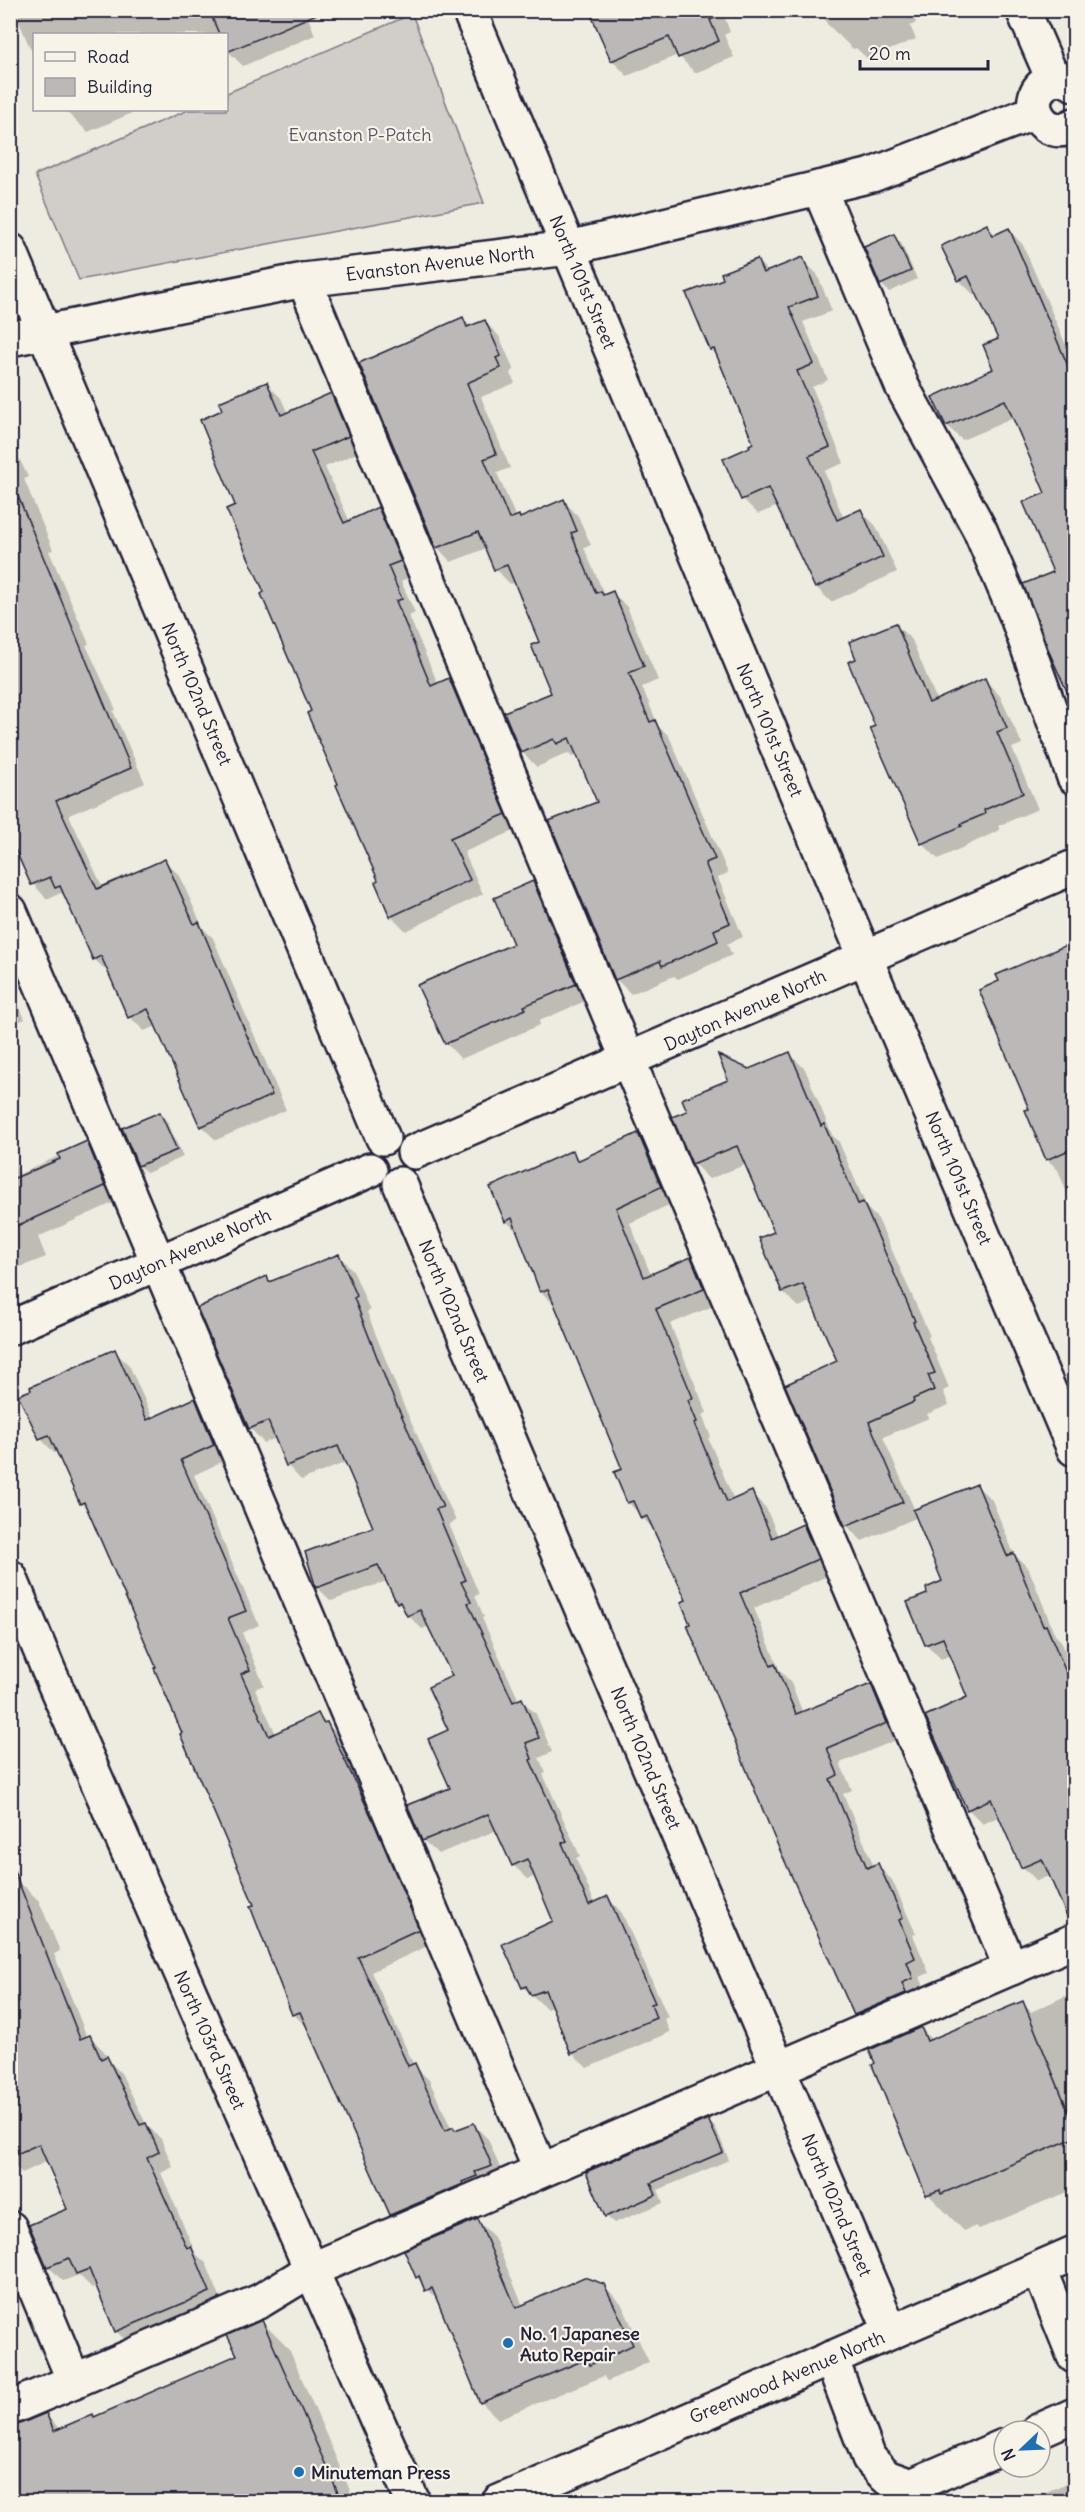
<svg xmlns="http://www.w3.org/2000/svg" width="1085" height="2512" font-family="Delius,sans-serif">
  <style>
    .garden { fill: #d1cdc9; stroke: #7a7882; stroke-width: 1.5 }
    .shadow { fill: #0003 }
    .building { fill: #bbb8b7; stroke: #22223b; stroke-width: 1.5 }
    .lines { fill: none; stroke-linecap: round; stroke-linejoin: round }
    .minor-casing { stroke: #22223b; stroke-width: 38 }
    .major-casing { stroke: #22223b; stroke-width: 38 }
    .minor { stroke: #f7f3e8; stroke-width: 33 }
    .major { stroke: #f7f3e8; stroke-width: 33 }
    .poi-dot { fill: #1f6fb2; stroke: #f7f3e8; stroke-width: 2 }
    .labels { text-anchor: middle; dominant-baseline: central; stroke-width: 4.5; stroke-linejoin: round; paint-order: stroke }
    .park-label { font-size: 18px; fill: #575566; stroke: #f7f3e8 }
    .street-label { font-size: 18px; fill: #22223b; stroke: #f7f3e8 }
    .poi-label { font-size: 18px; font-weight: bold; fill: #22223b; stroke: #f7f3e8; text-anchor: start }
  </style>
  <rect width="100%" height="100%" fill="#eeebe1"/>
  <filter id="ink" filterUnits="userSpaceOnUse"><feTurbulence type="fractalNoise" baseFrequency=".0167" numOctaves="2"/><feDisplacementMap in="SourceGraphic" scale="12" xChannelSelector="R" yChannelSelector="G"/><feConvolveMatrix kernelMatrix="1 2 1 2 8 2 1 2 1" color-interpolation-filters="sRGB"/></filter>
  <g filter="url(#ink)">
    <!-- garden -->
    <path class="garden" d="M412,14L484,203L79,280L35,175L188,110H226L227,93Z"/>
    <!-- shadow -->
    <g class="shadow">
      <path d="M14,10H305L315,35L243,66L228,51L226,34H34V53L30,48Z"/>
      <path d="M722,10L730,32L724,35L734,57L695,73L678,55L627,76L612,60Z"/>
      <path d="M821,10H911L916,23L910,26L916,39L868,59L856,48L853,49L827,24Z"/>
      <path d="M64,110H139L88,132Z"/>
      <path d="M987,226L997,236L1009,230L1023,245L1074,364V688L1061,675L1047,494L1014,418L962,440L947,426L995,370L1000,340L978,293L974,295L959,280Z"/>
      <path d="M894,236L901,243L917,279L889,292L881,284Z"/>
      <path d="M802,259L817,274L832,311L803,322L828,380L812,387L844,463L824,471L844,519L861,511L876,526L897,572L831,602L816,587L778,506L758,514L743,499L752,448L755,444L718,356L711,349L725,280L757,261L769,272Z"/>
      <path d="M463,319L471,327L484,321L499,336L514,370L510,373L515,383L481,397L510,468L497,473L516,518L521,519L564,501L578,516L591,545L584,548L605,596L613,593L627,607L658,680L642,687L659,727L669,736L728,873L718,878L743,937L727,944L732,955L678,979L674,976L631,994L617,980L551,822L599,803L578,755L572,757L568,753L537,767L522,752L553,694L541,643L515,582L510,584L496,569L487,548L451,562L437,547Z"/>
      <path d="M267,384L281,398L288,414L330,395L345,410L362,451L325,467L350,522L378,509L392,523L414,576L401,581L415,613L409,616L438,684L449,680L463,694L519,829L464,852L483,894L406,931L391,916L380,881L266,593L237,505L224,411Z"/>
      <path d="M10,439L28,477L24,479L53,550L49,551L89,644L86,645L116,710L113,711L145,783L69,815L103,888L165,861L179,875L203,928L213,938L286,1110L216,1140L201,1126L157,1026L144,1031L130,1017L109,973L94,959L66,898L61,893L47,899L33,884L10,659Z"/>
      <path d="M896,625L912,640L937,701L985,680L1000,696L1022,744L1012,748L1038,809L998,826L1000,830L938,859L922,843L877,727L858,660Z"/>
      <path d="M533,883L548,898L590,999L539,1021L540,1025L461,1059L446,1043L515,945Z"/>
      <path d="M1074,944V1211L1058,1170L1048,1160L1027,1111L1031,1110L998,976Z"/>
      <path d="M10,986L25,1019L10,1025Z"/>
      <path d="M790,1054L805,1069L832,1135L839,1142L867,1208L878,1219L930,1336L928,1337L949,1388L943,1391L949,1405L927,1414L929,1418L883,1437L915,1511L977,1486L992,1500L1014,1554L1029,1569L1055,1635L1061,1641L1074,1673V1923L1070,1919L1051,1875L1037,1881L1023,1867L1000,1816L983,1824L968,1809L969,1698L951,1655L941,1659L926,1644L929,1595L944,1582L918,1517L862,1541L846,1525L839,1362L812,1301L799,1307L783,1292L776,1232L747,1164L709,1179L694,1164L674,1118L689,1111L749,1070Z"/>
      <path d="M159,1113L167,1121L183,1157L147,1173L139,1166L124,1129Z"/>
      <path d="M638,1135L653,1150L675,1202L630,1223L651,1275L691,1259L705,1274L718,1304L670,1324L707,1413L702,1415L711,1437L708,1438L734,1500L751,1493L766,1508L778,1536L803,1526L818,1540L832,1574L754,1608L780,1671L790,1681L803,1713L871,1686L885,1701L901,1738L840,1763L852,1790L843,1794L874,1866L877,1865L892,1880L916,1934L913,1935L929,1973L920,1977L927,1993L870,2029L855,2015L776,1837L692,1625L688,1601L656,1532L628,1502L624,1470L557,1307L541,1292L520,1235L506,1221L572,1152L581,1161Z"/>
      <path d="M86,1143L100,1157L119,1200L38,1237L46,1257L10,1271V1152L20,1174Z"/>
      <path d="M338,1255L353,1270L370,1311L367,1312L403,1404L456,1521L449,1524L479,1594L475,1596L484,1617L482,1618L519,1701L522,1700L536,1714L552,1752L539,1758L546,1773L543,1774L580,1856L576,1858L595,1904L608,1898L622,1913L668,2017L664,2019L670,2032L587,2068L572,2053L553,2006L547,2009L523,1987L555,1922L536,1876L528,1879L513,1865L497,1830L438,1854L423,1840L452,1788L450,1731L454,1677L429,1626L422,1629L408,1615L398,1602L387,1581L331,1601L317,1587L375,1528L347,1462L301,1480L287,1465L276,1438L264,1443L250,1428L267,1277L271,1282Z"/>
      <path d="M114,1351L129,1365L153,1419L195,1400L209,1414L228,1459L194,1475L259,1625L242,1633L264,1685L255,1689L276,1734L318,1715L341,1738L432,1944L371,1972L414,2065L429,2080L452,2130L456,2132L473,2124L488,2139L505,2180L406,2229L392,2215L308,2028L293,2014L256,1906L158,1668L90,1512L81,1503L58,1451L54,1453L40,1438Z"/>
      <path d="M24,1886L39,1901L60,1951L54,1954L87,2037L89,2036L104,2051L108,2060L121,2073L146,2124L161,2139L173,2167L161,2173L196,2254L206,2263L224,2307L131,2346L116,2331L97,2286L92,2288L79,2275L63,2281L48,2266L69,2210L48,2161L22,2173L10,2162V1892Z"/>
      <path d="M1074,1992V2189L979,2229L976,2226L964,2231L928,2194L921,2029L933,2041L1023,2003L1031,2012Z"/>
      <path d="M708,2121L716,2128L729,2160L658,2190L663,2203L614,2223L606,2216Z"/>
      <path d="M477,2220L494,2237L523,2306L604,2286L621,2303L649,2362L608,2381L604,2376L498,2419L481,2402L440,2303L417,2277Z"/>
      <path d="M10,2262L24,2295L10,2301Z"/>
      <path d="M262,2322L289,2349L355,2502H10L46,2415L61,2430L95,2419L239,2356Z"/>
      <path d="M1074,2480V2502H1023Z"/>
    </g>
    <!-- building -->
    <g class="building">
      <path d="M209,10H324V11L227,52L226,34H219Z"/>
      <path d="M589,10H731V11L710,20L719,41L678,58L669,37L611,61Z"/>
      <path d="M987,224L992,236L1009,228L1074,380V707L1050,654L1023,584L1053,572L1023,502L1045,493L1005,400L946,426L932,397L993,369L983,345L998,339L968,276L958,281L941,246Z"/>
      <path d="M894,234L911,271L880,285L864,247Z"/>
      <path d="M803,257L818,296L789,307L814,364L797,371L830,447L809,456L837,520L861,509L883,557L815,588L768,488L741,500L723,459L750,447L749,445L753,443L714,349L710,350L686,293L723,279L721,273L757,259L763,273Z"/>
      <path d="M463,317L467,327L485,320L501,356L496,358L501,368L467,383L496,454L484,459L509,519L519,515L520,518L564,499L577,531L571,533L596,593L601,591L603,595L613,591L644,666L629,673L650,722L655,720L715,859L705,863L730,923L714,930L718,941L705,947L662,966L660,961L615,980L549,821L597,802L569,738L557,744L554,739L521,753L504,712L551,693L531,645L539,642L507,565L494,570L478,532L436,548L359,363Z"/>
      <path d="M267,382L281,415L331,393L349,436L311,452L344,523L378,507L401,561L388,566L402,599L396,601L431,686L449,678L506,814L450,838L470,880L390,917L375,882L378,880L336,785L338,784L307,713L311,711L261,594L264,592L226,509L235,505L200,420L222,410L219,402Z"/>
      <path d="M10,477L131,768L56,801L97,889L165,859L194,924L199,922L272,1095L200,1127L148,1009L128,1018L101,956L93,960L60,886L55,888L50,877L31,885L10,838Z"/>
      <path d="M896,623L929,703L985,678L1007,728L997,732L1023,793L984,810L985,814L961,824L962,826L921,844L870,728L875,726L848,662L856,659L849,642Z"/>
      <path d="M533,881L576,984L524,1006L526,1009L445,1044L417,985L513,944L494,898Z"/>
      <path d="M1074,942V1148L1046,1160L1025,1110L1029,1109L979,990L999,981L996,975Z"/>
      <path d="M790,1052L821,1126L824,1124L858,1204L863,1202L915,1321L913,1322L935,1373L928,1375L934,1390L913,1399L914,1402L869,1422L903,1502L845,1526L785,1385L837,1361L803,1284L782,1292L759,1238L774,1232L737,1146L692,1164L672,1117L687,1111L682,1099L728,1080L718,1055L749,1069Z"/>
      <path d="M160,1112L177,1150L138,1166L122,1128Z"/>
      <path d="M638,1133L661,1187L616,1208L644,1277L691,1257L704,1289L656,1309L693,1398L688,1400L697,1422L694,1423L727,1502L752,1491L772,1538L803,1524L818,1559L740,1593L771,1666L775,1664L796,1714L871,1684L887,1723L827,1748L838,1775L830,1779L867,1868L878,1863L903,1918L899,1920L915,1958L907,1962L913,1978L902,1983L906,1993L854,2015L774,1837L687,1625L690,1624L681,1602L686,1600L647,1516L641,1519L633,1501L627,1503L614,1472L622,1469L548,1289L540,1292L512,1218L505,1222L490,1187L573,1150L577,1161Z"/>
      <path d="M87,1141L105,1186L10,1229V1180L60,1159L58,1154Z"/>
      <path d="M339,1254L357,1296L354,1298L389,1388L443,1507L436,1509L466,1580L461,1582L471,1602L468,1603L513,1702L522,1698L539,1738L526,1743L532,1759L530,1760L567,1841L562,1843L589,1905L608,1896L655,2003L651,2004L656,2018L571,2054L545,1990L531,1995L526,1986L522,1988L502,1944L553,1921L527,1859L512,1866L488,1814L422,1841L407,1805L450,1788L428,1739L448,1730L428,1687L452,1676L420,1610L407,1616L400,1602L397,1603L378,1565L316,1588L305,1552L373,1527L338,1446L286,1466L268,1421L249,1429L197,1308L267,1276L269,1282Z"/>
      <path d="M115,1349L147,1420L195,1398L214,1445L181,1460L246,1611L228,1618L250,1670L241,1674L269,1736L318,1713L323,1723L327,1722L372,1818L419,1929L358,1957L408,2066L415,2063L445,2131L453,2127L455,2130L474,2123L492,2166L475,2172L477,2176L462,2182L463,2184L390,2215L300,2012L292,2015L250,1906L254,1905L180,1734L182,1733L154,1668L156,1667L84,1502L80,1504L49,1435L39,1439L18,1395L31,1390L30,1387Z"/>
      <path d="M977,1484L1007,1556L1014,1553L1043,1626L1046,1625L1074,1691V1923H1070L1042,1859L1021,1868L991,1799L967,1810L925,1716L967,1697L943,1638L925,1645L907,1602L927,1594L926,1588L942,1581L913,1510Z"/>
      <path d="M13,1868L80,2039L90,2035L101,2059L107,2056L140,2125L146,2123L159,2152L147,2158L187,2248L191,2246L210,2292L115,2332L89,2269L76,2274L69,2258L47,2267L29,2225L67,2209L39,2144L10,2157V1869Z"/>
      <path d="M1023,2001L1074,2125V2138L941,2194L940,2190L926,2195L872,2065L875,2063L869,2050L921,2027L927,2041Z"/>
      <path d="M708,2119L723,2152L651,2183L656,2195L605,2217L586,2172Z"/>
      <path d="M478,2219L516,2308L584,2277L604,2284L633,2345L590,2365L587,2359L480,2403L432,2288L425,2291L419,2276L416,2278L404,2250Z"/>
      <path d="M262,2320L342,2502H10V2428L46,2413L54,2431L93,2414L94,2417L237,2355L227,2335Z"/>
    </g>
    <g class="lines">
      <!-- minor casing -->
      <g class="minor-casing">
        <g id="minor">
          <path d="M469,10L865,957L1074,1449"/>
          <path d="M1023,10L1053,79"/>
          <path d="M1074,84C1066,78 1057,77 1047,82C1018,100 1045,144 1074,125"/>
          <path d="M819,188L902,386L980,530L1017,617L1074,777"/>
          <path d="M10,250L383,1138"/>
          <path d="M304,280L628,1060L1011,1968"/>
          <path d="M10,339L304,280L569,248L872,175L1035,112"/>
          <path d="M10,911L540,2169"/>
          <path d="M414,1152L1074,867"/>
          <path d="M400,1184L891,2332"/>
          <path d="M10,1328L370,1170"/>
          <path d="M10,1577L48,1669L413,2502"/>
          <path d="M10,2228L74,2381L10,2408"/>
          <path d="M1039,2269L1074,2356"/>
          <path d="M831,2358L869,2458L886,2477L911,2486L1004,2446"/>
          <path d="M74,2381L260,2301L311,2270L1074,1941"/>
          <path d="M1038,2431L1074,2415"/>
        </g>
      </g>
      <!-- major casing -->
      <g class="major-casing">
        <path id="major" d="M499,2502L1074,2253"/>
      </g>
      <!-- minor -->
      <use href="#minor" class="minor"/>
      <!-- major -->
      <use href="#major" class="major"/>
    </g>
  </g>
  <!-- markers -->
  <g class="poi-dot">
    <circle cx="508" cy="2343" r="6"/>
    <circle cx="299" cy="2472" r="6"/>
  </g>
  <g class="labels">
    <!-- park labels -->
    <g class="park-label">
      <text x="360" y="134">Evanston P-Patch</text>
    </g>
    <!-- street labels -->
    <g class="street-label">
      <text transform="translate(440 263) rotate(-7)">Evanston Avenue North</text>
      <text transform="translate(583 282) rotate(67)">North 101st Street</text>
      <text transform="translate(197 694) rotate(67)">North 102nd Street</text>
      <text transform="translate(770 730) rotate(67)">North 101st Street</text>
      <text transform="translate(745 1010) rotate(-24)">Dayton Avenue North</text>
      <text transform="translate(959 1178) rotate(67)">North 101st Street</text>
      <text transform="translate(190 1249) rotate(-24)">Dayton Avenue North</text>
      <text transform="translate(454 1311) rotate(67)">North 102nd Street</text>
      <text transform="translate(646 1758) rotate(67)">North 102nd Street</text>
      <text transform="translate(210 2040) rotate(66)">North 103rd Street</text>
      <text transform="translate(837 2205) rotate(67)">North 102nd Street</text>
      <text transform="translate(787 2377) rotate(-23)">Greenwood Avenue North</text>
    </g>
    <!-- poi labels -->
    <g class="poi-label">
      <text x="520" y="2333">No. 1 Japanese<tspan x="520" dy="21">Auto Repair</tspan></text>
      <text x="311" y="2472">Minuteman Press</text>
    </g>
  </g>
  <!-- margin -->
  <rect width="1085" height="2512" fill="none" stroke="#f7f3e8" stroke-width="36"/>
  <rect x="18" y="18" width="1049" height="2476" fill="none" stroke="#22223b" stroke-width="2" filter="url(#ink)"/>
  <!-- legend -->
  <rect x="33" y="33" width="195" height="78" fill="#f7f3e8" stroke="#a29fa3" stroke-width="1.5"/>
  <rect x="45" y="52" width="30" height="9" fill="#f7f3e8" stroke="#a29fa3" stroke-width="1.5"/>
  <text x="87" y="63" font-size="18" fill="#22223b">Road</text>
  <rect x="45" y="78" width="30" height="18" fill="#bbb8b7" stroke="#a29fa3" stroke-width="1.5"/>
  <text x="87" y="93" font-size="18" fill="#22223b">Building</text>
  <!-- north arrow -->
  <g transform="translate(1022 2449) rotate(247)"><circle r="28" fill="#f7f3e8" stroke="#a29fa3" stroke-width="1.5"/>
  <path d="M0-4.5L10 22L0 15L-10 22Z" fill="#1f6fb2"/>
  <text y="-9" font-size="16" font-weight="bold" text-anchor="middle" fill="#22223b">N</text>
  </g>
  <!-- scale -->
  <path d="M860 60v9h128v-9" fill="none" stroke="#22223b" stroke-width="3"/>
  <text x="869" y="60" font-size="18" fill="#22223b" stroke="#f7f3e8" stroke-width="4.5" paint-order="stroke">20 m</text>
</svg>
